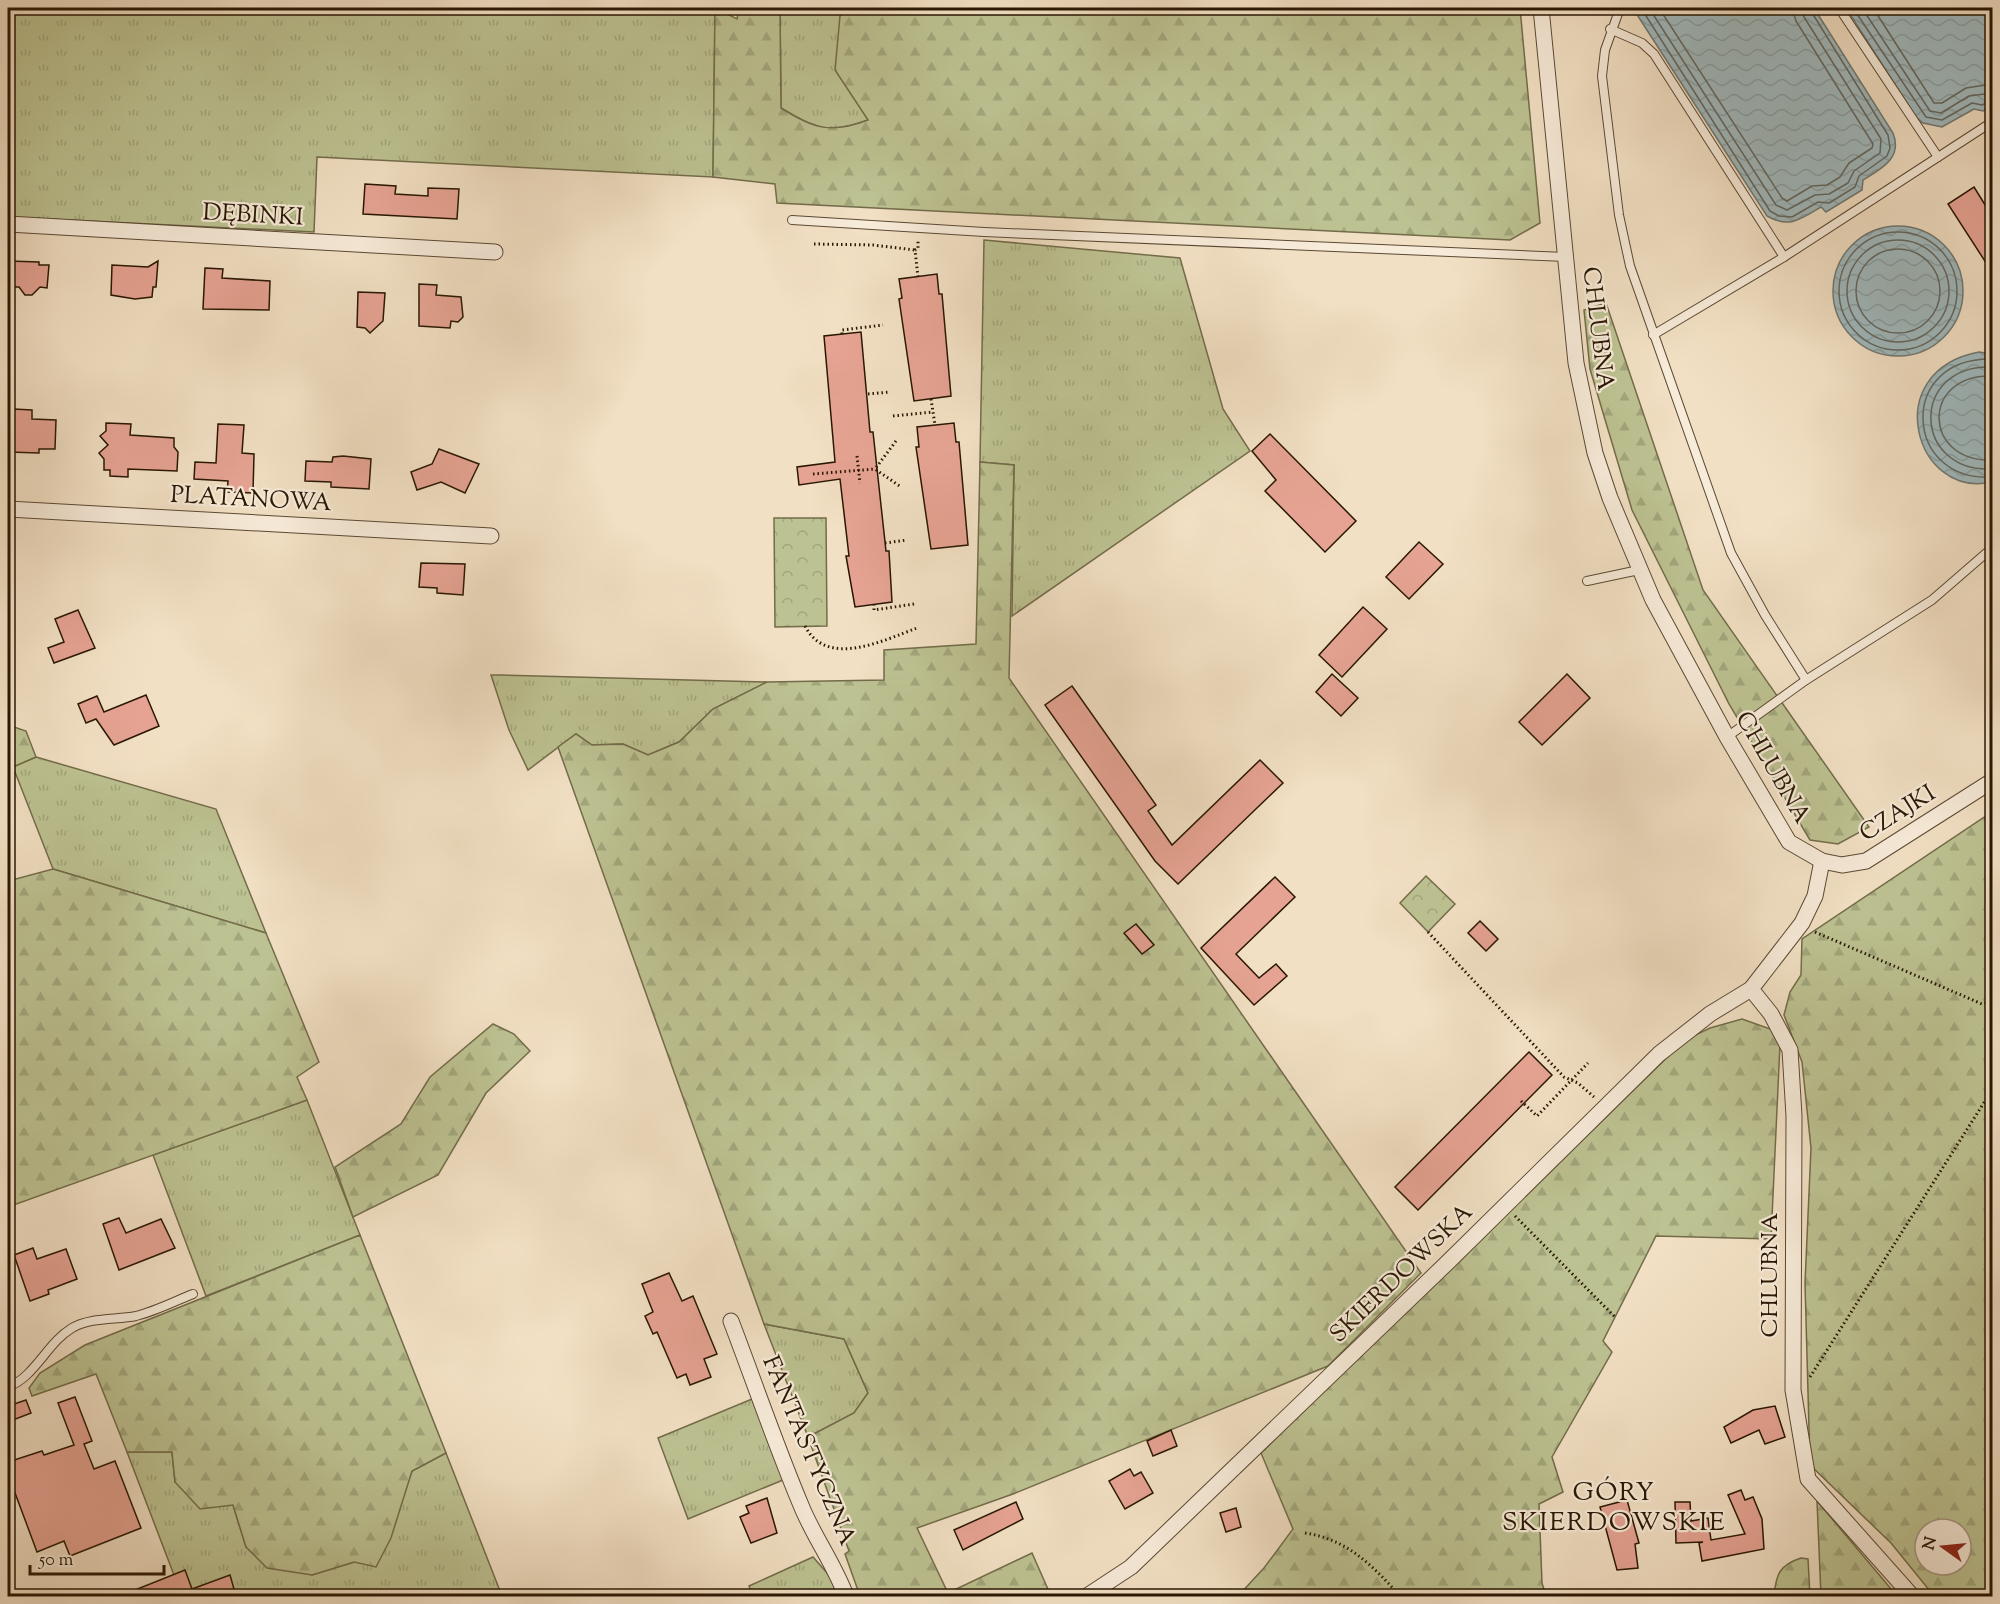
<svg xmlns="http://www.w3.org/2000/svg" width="2000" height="1604" font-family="'Sorts Mill Goudy',serif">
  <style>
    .grass { fill: url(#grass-tufts); stroke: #736c4a; stroke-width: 1.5 }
    .forest { fill: url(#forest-firs); stroke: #736c4a; stroke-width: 1.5; fill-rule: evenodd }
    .park { fill: url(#park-crowns); stroke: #736c4a; stroke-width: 1.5 }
    .water { fill: url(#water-waves); stroke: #707974; stroke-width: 1.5 }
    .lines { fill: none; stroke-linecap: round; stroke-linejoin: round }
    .shore { stroke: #646861; stroke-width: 1.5 }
    .building { fill: #e6a393; stroke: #291703; stroke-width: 1.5 }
    .lane-casing { stroke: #5b4933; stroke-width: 10 }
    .street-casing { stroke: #5b4933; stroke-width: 17 }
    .path { stroke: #291703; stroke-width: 3; stroke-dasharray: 1.5 3; stroke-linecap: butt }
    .lane { stroke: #f7ebd9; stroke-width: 8 }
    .street { stroke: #f7ebd9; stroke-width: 15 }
    .labels { text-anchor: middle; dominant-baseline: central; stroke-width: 4.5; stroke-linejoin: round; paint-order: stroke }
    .street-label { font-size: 24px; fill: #291703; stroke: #f7ebd9 }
    .neighbourhood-label { font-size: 26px; letter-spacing: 1.5px; fill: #291703; stroke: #f7ebd9 }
  </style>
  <defs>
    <pattern id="grass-tufts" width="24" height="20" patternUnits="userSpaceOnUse" patternTransform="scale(1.5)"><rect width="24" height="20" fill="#bdc292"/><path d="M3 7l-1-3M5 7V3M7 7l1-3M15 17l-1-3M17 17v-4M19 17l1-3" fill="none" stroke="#a2a67c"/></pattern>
    <pattern id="forest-firs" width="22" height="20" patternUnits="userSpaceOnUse" patternTransform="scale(1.5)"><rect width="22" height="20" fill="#bdc292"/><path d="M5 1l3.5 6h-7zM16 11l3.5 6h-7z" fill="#a2a67c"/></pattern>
    <pattern id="park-crowns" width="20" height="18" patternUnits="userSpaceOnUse" patternTransform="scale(1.5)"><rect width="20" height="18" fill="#bdc292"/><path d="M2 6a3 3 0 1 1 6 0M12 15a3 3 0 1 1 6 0" fill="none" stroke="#a2a67c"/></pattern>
    <pattern id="water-waves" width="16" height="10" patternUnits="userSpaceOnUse" patternTransform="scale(1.5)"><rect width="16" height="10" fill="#a0babf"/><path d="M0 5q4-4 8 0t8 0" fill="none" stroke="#8a9fa2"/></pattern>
  </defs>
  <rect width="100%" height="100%" fill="#f2e0c4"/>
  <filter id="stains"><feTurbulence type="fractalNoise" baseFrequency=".00333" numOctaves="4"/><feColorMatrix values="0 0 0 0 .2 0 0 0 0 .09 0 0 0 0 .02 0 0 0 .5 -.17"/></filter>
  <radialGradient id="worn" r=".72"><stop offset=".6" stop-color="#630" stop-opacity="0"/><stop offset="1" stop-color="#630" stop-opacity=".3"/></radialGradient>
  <!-- grass -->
  <g class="grass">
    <path d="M8,8H715L713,177L317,157L314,232L8,217Z"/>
    <path d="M780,8H846L840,16L868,120C828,134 818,130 781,108Z"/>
    <path d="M984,240L1180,258L1223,409L1250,451L1012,616L1014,465L980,462Z"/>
    <path d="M491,675H500L767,682L713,709L679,742L648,755L623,744L592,745L576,734L528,770L509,730Z"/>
    <path d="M36,757L216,809L266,933L53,869L13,767Z"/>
    <path d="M307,1100L360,1235L206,1296L153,1155Z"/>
    <path d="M764,1324L844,1339L868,1393L854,1413L808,1437Z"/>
    <path d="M752,1399L783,1480L688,1519L658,1438Z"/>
    <path d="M127,1452H172L175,1482L233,1505L246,1547L312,1575L354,1562L402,1499L412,1471L446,1453L502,1596H182Z"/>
    <path d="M813,1557L835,1582L840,1596H753L749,1586Z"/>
  </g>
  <!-- forest -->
  <g class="forest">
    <path d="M715,8L737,19L739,8H780L781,108C814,129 831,134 868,120L835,70L840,16L846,8H1520L1540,223L1510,240L777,203L775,184L713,177Z"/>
    <path d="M1606,303L1703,590L1869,827L1838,844L1810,840L1729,704L1632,510L1590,369L1584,310Z"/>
    <path d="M980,462L1014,465L1009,678L1421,1273L1328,1366L1013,1494L917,1528L948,1593L1032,1553L1051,1596H860L845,1554L849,1551L808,1437L854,1413L868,1393L844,1339L764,1324L558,747L576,734L592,745L623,744L648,755L679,742L713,709L767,682L884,680V650L976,644Z"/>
    <path d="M8,725L26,731L36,757L8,769Z"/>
    <path d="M1992,812V1596H1934L1891,1543L1810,1465L1805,1283L1811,1148L1802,1062L1784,1015L1790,992L1801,975L1802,939ZM1925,1529H1961V1565H1925Z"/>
    <path d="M53,869L266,933L319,1062L297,1077L307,1100L8,1207V881Z"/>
    <path d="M1742,1019L1776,1031L1780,1044L1771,1239L1656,1236L1603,1341L1612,1352L1552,1457L1563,1492L1539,1504L1542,1583L1546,1596H1238L1264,1568L1293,1529L1261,1453L1685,1040L1710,1028Z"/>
    <path d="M493,1024L514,1034L530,1051L486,1093L438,1175L353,1217L335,1167L401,1124L430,1077Z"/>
    <path d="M360,1235L446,1453L412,1471L391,1538L376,1567L354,1562L312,1575L267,1568L246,1547L233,1505L200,1509L175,1482L172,1452H127L96,1374L32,1396L29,1388L40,1373L85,1345Z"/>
    <path d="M1817,1501L1897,1596H1821Z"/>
    <path d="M1801,1558L1808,1559L1810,1596H1774C1776,1575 1779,1565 1801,1558Z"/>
  </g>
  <!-- park -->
  <g class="park">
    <path d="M774,518H826L827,626L775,627Z"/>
    <path d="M1426,876L1455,904L1428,932L1400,903Z"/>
  </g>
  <!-- water -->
  <g class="water">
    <path d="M1639,8H1814L1893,133C1903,158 1881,169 1863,180L1862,190L1826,212L1821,207C1801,219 1789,229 1767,216L1634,10Z"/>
    <path d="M1846,8H1992V105L1983,111L1974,109L1942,127L1923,123L1916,117Z"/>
    <circle cx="1898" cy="291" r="65"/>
    <path d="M1979,352L1992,354V482C1915,500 1878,371 1979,352Z"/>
  </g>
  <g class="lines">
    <!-- shore -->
    <g class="shore">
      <path d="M1641,8L1770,211L1779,216L1792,217L1818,202L1829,203L1855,187L1859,176L1887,156L1890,148L1888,135L1809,8"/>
      <path d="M1649,8L1776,205L1787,210L1815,195L1829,194L1848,183L1854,171L1880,153L1881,139L1804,17L1801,8"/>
      <path d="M1659,8L1782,198L1787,201L1812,186L1827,185L1840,177L1849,163L1872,148L1873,144L1796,21L1792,8"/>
      <path d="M1853,8L1926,117L1942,120L1972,103L1982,105L1992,100"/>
      <path d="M1862,8L1930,111L1941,113L1969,96L1992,93"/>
      <path d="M1873,8L1934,103H1942L1966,88L1992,84"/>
      <circle cx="1898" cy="291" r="59"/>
      <circle cx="1898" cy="291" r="51"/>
      <circle cx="1898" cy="291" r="42"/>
      <path d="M1992,359C1896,357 1904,483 1992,477"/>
      <path d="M1992,367C1909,364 1912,473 1992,469"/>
      <path d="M1992,376C1921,374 1922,462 1992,460"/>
    </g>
  </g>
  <!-- building -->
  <g class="building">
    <path d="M365,184L396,186L395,194L428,196V188L459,189L457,219L363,214Z"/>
    <path d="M1974,187L1992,216V272L1948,204Z"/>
    <path d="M8,261L39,262V265H49L47,288L40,287L32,295H25L19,287H8Z"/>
    <path d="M158,261L156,287H153L152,297L135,299L111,295L112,265L148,267Z"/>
    <path d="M205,268L223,269L222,278L270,281L269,310L203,309Z"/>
    <path d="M937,274L939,294H942L951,396L914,401L899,299L902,298L899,279Z"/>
    <path d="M419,284L437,285L436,295L461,297L463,317L458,322L451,321L450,328L419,326Z"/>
    <path d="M358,292L385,293L383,321L370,333L365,328L357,327Z"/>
    <path d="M861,332L870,432H873L886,551H889L892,602L855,607L846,556H849L840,479L799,485L797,467L835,462L824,336Z"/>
    <path d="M13,409L32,410V419L56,420L55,449H39V453L8,452V418H12Z"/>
    <path d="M106,423L131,424L130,435L174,438V447L178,452L177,471L128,469V477L110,476V470H104V459L99,453L108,445L100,436L106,431Z"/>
    <path d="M954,423L956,442H959L968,545L931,549L916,447H919L917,427Z"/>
    <path d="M218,424L244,425L242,453L254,454L253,493L227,492L228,481L194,479L195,462L216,463Z"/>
    <path d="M1270,434L1356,521L1325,552L1265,491L1276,480L1252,451Z"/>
    <path d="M439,449L479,464L465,493L441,482L417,490L411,472L432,464Z"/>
    <path d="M343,456L371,459L369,489L331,487V482L305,481L306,461L332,462L333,457Z"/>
    <path d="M1419,542L1443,564L1409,599L1386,577Z"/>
    <path d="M421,563L465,564L463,595L437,593V588L419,587Z"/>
    <path d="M1363,607L1387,629L1342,677L1319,655Z"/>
    <path d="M78,610L95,648L54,663L48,648L64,642L55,619Z"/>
    <path d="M1332,674L1358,698L1341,716L1316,692Z"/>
    <path d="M1567,674L1590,698L1542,745L1519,722Z"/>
    <path d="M1072,686L1156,805L1148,811L1172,845L1260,760L1283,783L1178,884L1155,861L1045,705Z"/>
    <path d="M146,695L159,726L114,745L96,719L86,723L78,704L97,696L104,712Z"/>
    <path d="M1275,877L1295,897L1236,954L1259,978L1276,964L1287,976L1254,1005L1201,948Z"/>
    <path d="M1480,921L1498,939L1486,951L1468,933Z"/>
    <path d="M1136,924L1154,945L1142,954L1124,933Z"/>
    <path d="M1529,1052L1552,1075L1418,1210L1395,1187Z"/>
    <path d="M119,1218L126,1233L161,1219L175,1248L119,1270L103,1224Z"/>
    <path d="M33,1248L37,1259L66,1249L77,1279L48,1290L49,1294L30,1301L14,1255Z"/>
    <path d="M669,1273L682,1301L693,1296L717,1354L704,1359L711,1377L690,1385L686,1374L677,1378L657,1332L653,1334L645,1316L653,1312L642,1284Z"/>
    <path d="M75,1397L92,1441L84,1444L94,1469L115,1461L141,1528L70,1556L64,1541L37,1552L8,1474V1462L42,1451L44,1455L74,1445L58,1403Z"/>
    <path d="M26,1400L31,1413L8,1422V1406Z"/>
    <path d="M1775,1406L1785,1437L1765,1444L1759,1430L1731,1443L1724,1427L1753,1410Z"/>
    <path d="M1171,1430L1177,1446L1153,1456L1147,1441Z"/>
    <path d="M1130,1469L1134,1476L1141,1472L1153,1493L1125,1509L1109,1481Z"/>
    <path d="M1741,1490L1745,1500L1753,1497L1762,1519L1764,1549L1702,1561L1699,1543L1703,1542L1676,1543L1675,1502H1690L1691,1521L1708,1518L1711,1540L1745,1534L1728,1495Z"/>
    <path d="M767,1498L777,1533L751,1543L740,1517L749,1513L746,1506Z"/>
    <path d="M1627,1500L1639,1543L1635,1544L1638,1568L1617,1570L1600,1507Z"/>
    <path d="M1016,1502L1023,1519L963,1550L954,1530Z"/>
    <path d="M1236,1508L1241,1527L1226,1532L1220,1513Z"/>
    <path d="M185,1570L192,1589L230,1575L234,1589L214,1596H120Z"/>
  </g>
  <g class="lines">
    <!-- lane casing -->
    <g class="lane-casing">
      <g id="lane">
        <path d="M1620,8L1605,50L1602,76L1619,215L1630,266L1731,553L1765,615L1806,680"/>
        <path d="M1839,8L1938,157"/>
        <path d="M1610,29L1642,43L1654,54L1784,257"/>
        <path d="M792,220L984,232L1566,257"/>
        <path d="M1653,335L1784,257L1992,122"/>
        <path d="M1587,581L1639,570"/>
        <path d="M1727,737L1806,680L1932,600L1992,548"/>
        <path d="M8,1387C35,1377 47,1343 72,1328C91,1317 116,1320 136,1316C156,1311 175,1301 193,1294"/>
      </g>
    </g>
    <!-- street casing -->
    <g class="street-casing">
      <g id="street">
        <path d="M1541,8L1576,363L1595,453L1610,498L1653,600L1727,737L1789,842L1822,861L1842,865L1866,861L1992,781"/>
        <path d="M8,224L495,252"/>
        <path d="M8,509L491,536"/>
        <path d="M1822,861L1815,896L1802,923L1751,989L1771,1014L1790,1050L1794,1116L1793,1390L1808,1479L1912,1596"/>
        <path d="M731,1321C755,1384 777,1449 803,1510C816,1540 835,1566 846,1596"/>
        <path d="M1087,1596L1131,1567L1447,1263L1659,1054L1710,1014L1751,989"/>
      </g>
    </g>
    <!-- path -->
    <g class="path">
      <path d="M814,244L873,245L915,250"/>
      <path d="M918,277L915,250L918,249V239"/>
      <path d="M842,334V330L883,325"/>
      <path d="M868,394L890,392"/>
      <path d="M931,399L935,425"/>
      <path d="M893,416L933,412"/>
      <path d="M896,441L875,469L901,487"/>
      <path d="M857,456L860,483"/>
      <path d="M813,474L875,469"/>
      <path d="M885,543L907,540"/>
      <path d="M874,604V610L914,604"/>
      <path d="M805,626C827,669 884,640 917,628"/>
      <path d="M1428,932L1564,1077L1578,1083L1594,1097"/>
      <path d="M1815,932L1982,1004L1992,1002"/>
      <path d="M1521,1101L1537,1116L1588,1063"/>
      <path d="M1515,1216L1615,1317"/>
      <path d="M1810,1377L1992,1090"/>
      <path d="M1305,1533C1347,1539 1373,1566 1400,1596"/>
    </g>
    <!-- lane -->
    <use href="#lane" class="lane"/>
    <!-- street -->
    <use href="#street" class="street"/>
  </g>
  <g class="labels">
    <!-- street labels -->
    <g class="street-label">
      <text transform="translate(253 216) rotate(3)">DĘBINKI</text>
      <text transform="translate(1597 329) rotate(83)">CHLUBNA</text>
      <text transform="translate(251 500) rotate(3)">PLATANOWA</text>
      <text transform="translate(1772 768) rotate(60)">CHLUBNA</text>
      <text transform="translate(1898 814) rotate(-32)">CZAJKI</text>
      <text transform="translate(1402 1274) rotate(-44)">SKIERDOWSKA</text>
      <text transform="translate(1771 1275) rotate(-90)">CHLUBNA</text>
      <text transform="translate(808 1451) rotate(67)">FANTASTYCZNA</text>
    </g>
    <!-- neighbourhood labels -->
    <g class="neighbourhood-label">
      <text x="1614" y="1493">GÓRY<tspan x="1614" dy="30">SKIERDOWSKIE</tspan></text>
    </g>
  </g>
  <!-- margin -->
  <rect width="2000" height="1604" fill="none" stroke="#f2e0c4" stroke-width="30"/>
  <rect x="9" y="9" width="1982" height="1586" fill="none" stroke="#291703" stroke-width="3"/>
  <rect x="15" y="15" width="1970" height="1574" fill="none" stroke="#291703" stroke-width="1.5"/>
  <!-- north arrow -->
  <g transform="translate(1943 1547) rotate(285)"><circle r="28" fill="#f7ebd9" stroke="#a59683" stroke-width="1.5"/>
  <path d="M0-4.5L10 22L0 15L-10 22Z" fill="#8f2418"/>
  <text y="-9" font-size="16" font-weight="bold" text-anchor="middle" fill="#291703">N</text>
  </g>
  <!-- scale -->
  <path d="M30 1565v9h134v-9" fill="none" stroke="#291703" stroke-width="3"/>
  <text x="39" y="1565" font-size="18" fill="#291703" stroke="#f7ebd9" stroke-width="4.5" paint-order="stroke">50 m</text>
  <rect width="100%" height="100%" filter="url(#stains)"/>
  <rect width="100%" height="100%" fill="url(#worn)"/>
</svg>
